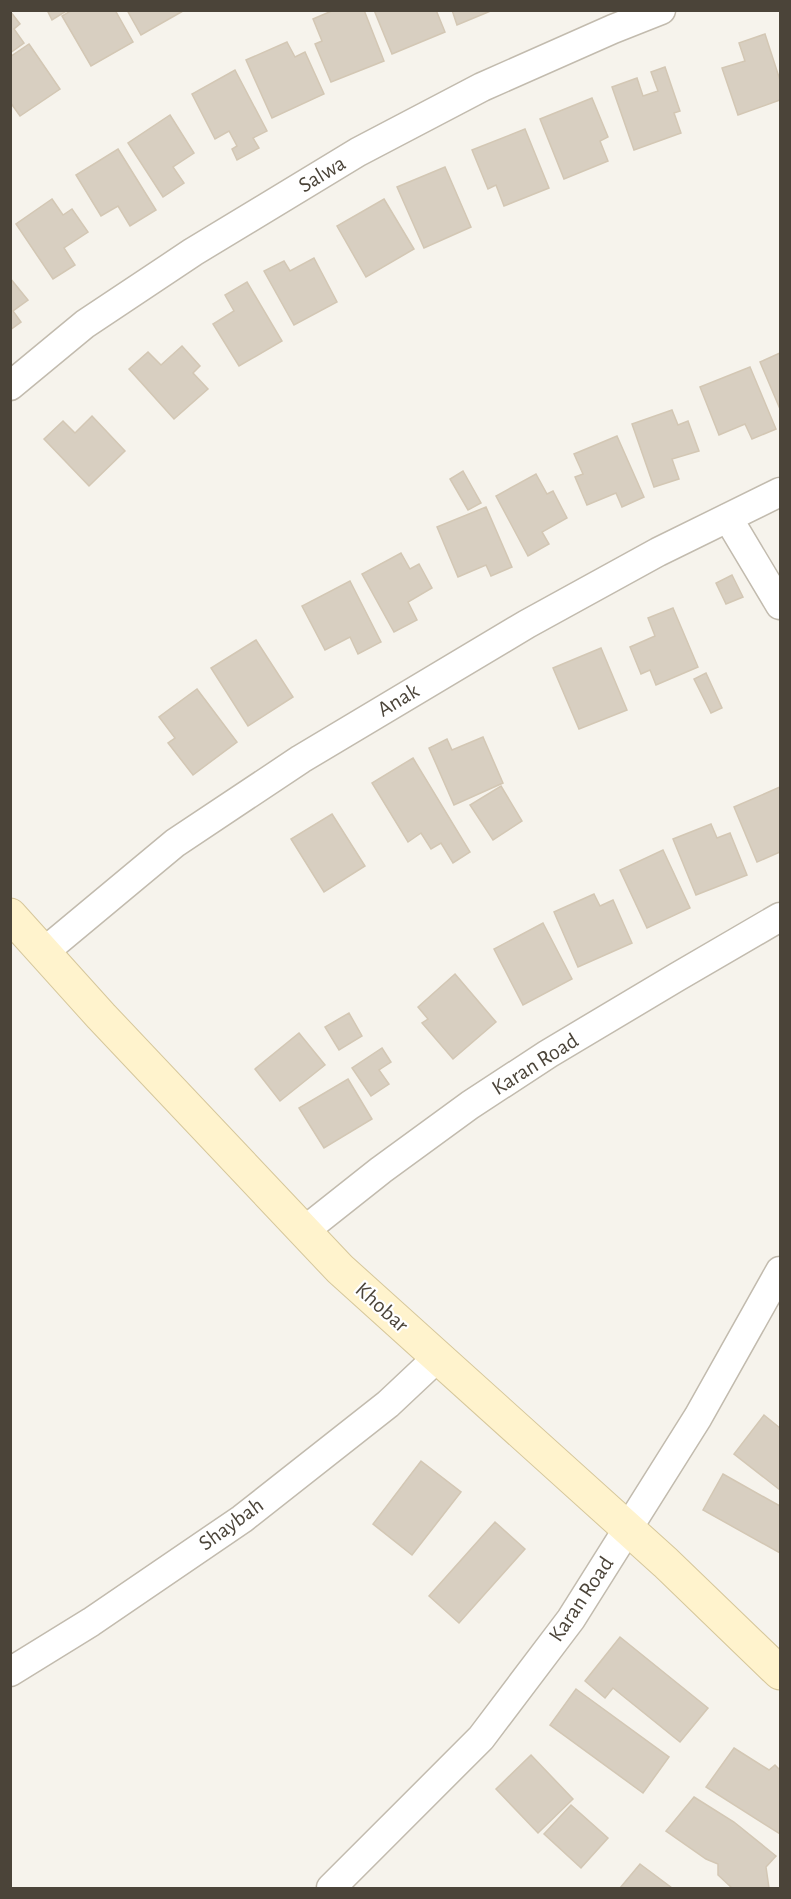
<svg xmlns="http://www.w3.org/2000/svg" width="791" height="1899" font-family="'Alegreya Sans',sans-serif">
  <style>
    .building { fill: #d8cfc1; stroke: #d3c7b4; stroke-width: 1.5 }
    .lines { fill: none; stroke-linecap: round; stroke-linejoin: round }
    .street-casing { stroke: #c2bbae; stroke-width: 31 }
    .secondary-casing { stroke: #d6c79b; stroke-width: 35 }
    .street { stroke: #fff; stroke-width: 28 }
    .secondary { stroke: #fff3cd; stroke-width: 33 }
    .labels { text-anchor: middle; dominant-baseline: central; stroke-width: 4.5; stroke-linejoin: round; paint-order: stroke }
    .street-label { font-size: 22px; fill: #4b4439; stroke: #fff }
  </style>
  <rect width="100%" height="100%" fill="#f6f3ec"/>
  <!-- building -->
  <g class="building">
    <path d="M47,10H68L52,20Z"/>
    <path d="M72,10H115L133,42L91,66L62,16Z"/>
    <path d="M127,10H183V11L141,35Z"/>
    <path d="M334,10H364L384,61L331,82L315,44L322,41L313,19Z"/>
    <path d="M374,10H436L445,32L392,54Z"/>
    <path d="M452,10H493L457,25Z"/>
    <path d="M10,11L20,24L14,29L24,43L10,53Z"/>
    <path d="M765,34L780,80V100L738,115L722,68L745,61L739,43Z"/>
    <path d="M287,42L295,57L305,52L324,94L272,118L246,60Z"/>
    <path d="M29,44L60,89L20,116L10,102V57Z"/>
    <path d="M665,67L680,111L674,113L681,133L634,150L612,87L637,78L643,96L658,91L651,72Z"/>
    <path d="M235,70L267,131L253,138L259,148L237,160L232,149L237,146L229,131L215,139L192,94Z"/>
    <path d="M592,98L608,137L600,141L608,161L564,179L540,119Z"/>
    <path d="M170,115L194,153L173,167L184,183L163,197L128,143Z"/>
    <path d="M525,129L549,188L504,206L496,185L488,189L472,150Z"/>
    <path d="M118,149L156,210L130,226L118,206L101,216L76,175Z"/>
    <path d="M445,167L471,227L424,248L397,187Z"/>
    <path d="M52,199L63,215L72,209L88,232L64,248L75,265L53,279L16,224Z"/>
    <path d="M384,199L414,249L366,277L337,226Z"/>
    <path d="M314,258L337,302L294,325L264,271L284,261L290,271Z"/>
    <path d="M10,278L28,300L13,311L21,322L10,330Z"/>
    <path d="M247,282L282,341L239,366L213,324L234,311L225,295Z"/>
    <path d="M182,346L200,366L193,373L208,389L174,419L129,369L148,352L161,365Z"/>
    <path d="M780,353V409L760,362Z"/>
    <path d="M750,367L776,429L752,439L745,424L719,435L700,387Z"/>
    <path d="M672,410L678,425L688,421L699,451L672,459L679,479L654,487L632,424Z"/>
    <path d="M92,416L125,451L89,486L44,439L63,421L75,433Z"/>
    <path d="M617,436L644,497L622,507L616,493L587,505L575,477L583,474L574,454Z"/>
    <path d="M463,471L481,503L468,510L450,479Z"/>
    <path d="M536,474L547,494L553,491L567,518L542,532L549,544L528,556L496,496Z"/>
    <path d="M486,507L512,567L491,576L486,565L458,577L437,527Z"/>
    <path d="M401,553L410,569L419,564L432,588L408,602L417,620L394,632L362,574Z"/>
    <path d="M732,575L743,597L726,604L716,583Z"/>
    <path d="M350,581L381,642L358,654L350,637L325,650L302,606Z"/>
    <path d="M673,608L698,667L656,685L650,670L641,674L630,647L655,636L648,618Z"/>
    <path d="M256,640L293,697L248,726L211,668Z"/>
    <path d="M601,648L627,710L579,729L553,668Z"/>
    <path d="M706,673L722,708L711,713L694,679Z"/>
    <path d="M197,689L237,742L193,775L168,743L175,738L159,717Z"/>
    <path d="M483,737L503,783L454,805L429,748L447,739L452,750Z"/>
    <path d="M413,758L470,852L453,863L441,843L431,849L421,833L408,842L372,783Z"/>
    <path d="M501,786L522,821L493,840L470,805Z"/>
    <path d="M780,787V852L757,862L734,807Z"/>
    <path d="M332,814L365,866L324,892L291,839Z"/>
    <path d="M711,824L717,838L730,833L747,875L696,895L673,839Z"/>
    <path d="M663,850L690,908L647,928L620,870Z"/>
    <path d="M594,894L600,906L613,900L632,943L578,967L554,912Z"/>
    <path d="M543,923L572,979L523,1005L494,949Z"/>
    <path d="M455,974L496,1022L453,1059L422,1023L428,1019L418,1007Z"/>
    <path d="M349,1013L362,1036L339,1050L325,1027Z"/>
    <path d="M299,1033L325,1065L280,1101L255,1069Z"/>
    <path d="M382,1048L391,1062L379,1070L389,1084L371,1096L352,1068Z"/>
    <path d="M348,1079L372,1119L324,1148L299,1108Z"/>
    <path d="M764,1415L780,1428V1490L734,1454Z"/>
    <path d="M421,1461L461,1492L412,1555L373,1524Z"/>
    <path d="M723,1474L780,1506V1553L703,1510Z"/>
    <path d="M495,1522L525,1549L459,1623L429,1596Z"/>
    <path d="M620,1637L708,1708L680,1742L613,1688L605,1698L585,1681Z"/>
    <path d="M576,1689L669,1757L643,1793L550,1725Z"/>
    <path d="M734,1748L769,1770L775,1765L780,1770V1834L706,1787Z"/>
    <path d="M531,1755L573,1799L538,1833L496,1789Z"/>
    <path d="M694,1797L734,1822L776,1856L766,1867L769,1888H732L718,1875V1864L706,1859L666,1831Z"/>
    <path d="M571,1805L608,1838L581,1868L544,1834Z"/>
    <path d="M640,1864L672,1888H620Z"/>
  </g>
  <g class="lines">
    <!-- street casing -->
    <g class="street-casing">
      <g id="street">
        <path d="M10,386L85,324L193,252L358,152L482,87L613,29L661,10"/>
        <path d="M728,518L780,605"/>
        <path d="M44,952L175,843L301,759L527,624L658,552L780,492"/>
        <path d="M304,1231L381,1170L470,1105L548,1054L677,977L780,917"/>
        <path d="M10,1672L91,1622L242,1519L388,1404L438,1357"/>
        <path d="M331,1888L481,1738L571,1619L698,1417L780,1271"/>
      </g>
    </g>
    <!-- secondary casing -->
    <g class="secondary-casing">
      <path id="secondary" d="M10,915L101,1016L340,1269L666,1563L780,1673"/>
    </g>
    <!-- street -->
    <use href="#street" class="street"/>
    <!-- secondary -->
    <use href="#secondary" class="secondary"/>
  </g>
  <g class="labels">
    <!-- street labels -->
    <g class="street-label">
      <text transform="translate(322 174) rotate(-31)">Salwa</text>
      <text transform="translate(398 700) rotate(-31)">Anak</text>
      <text transform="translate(535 1064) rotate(-32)">Karan Road</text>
      <text transform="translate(382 1307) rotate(42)">Khobar</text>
      <text transform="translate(231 1524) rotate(-36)">Shaybah</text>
      <text transform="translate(581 1599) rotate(-56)">Karan Road</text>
    </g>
  </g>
  <!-- border -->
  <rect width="791" height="1899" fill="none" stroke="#4b4439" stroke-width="24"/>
</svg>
